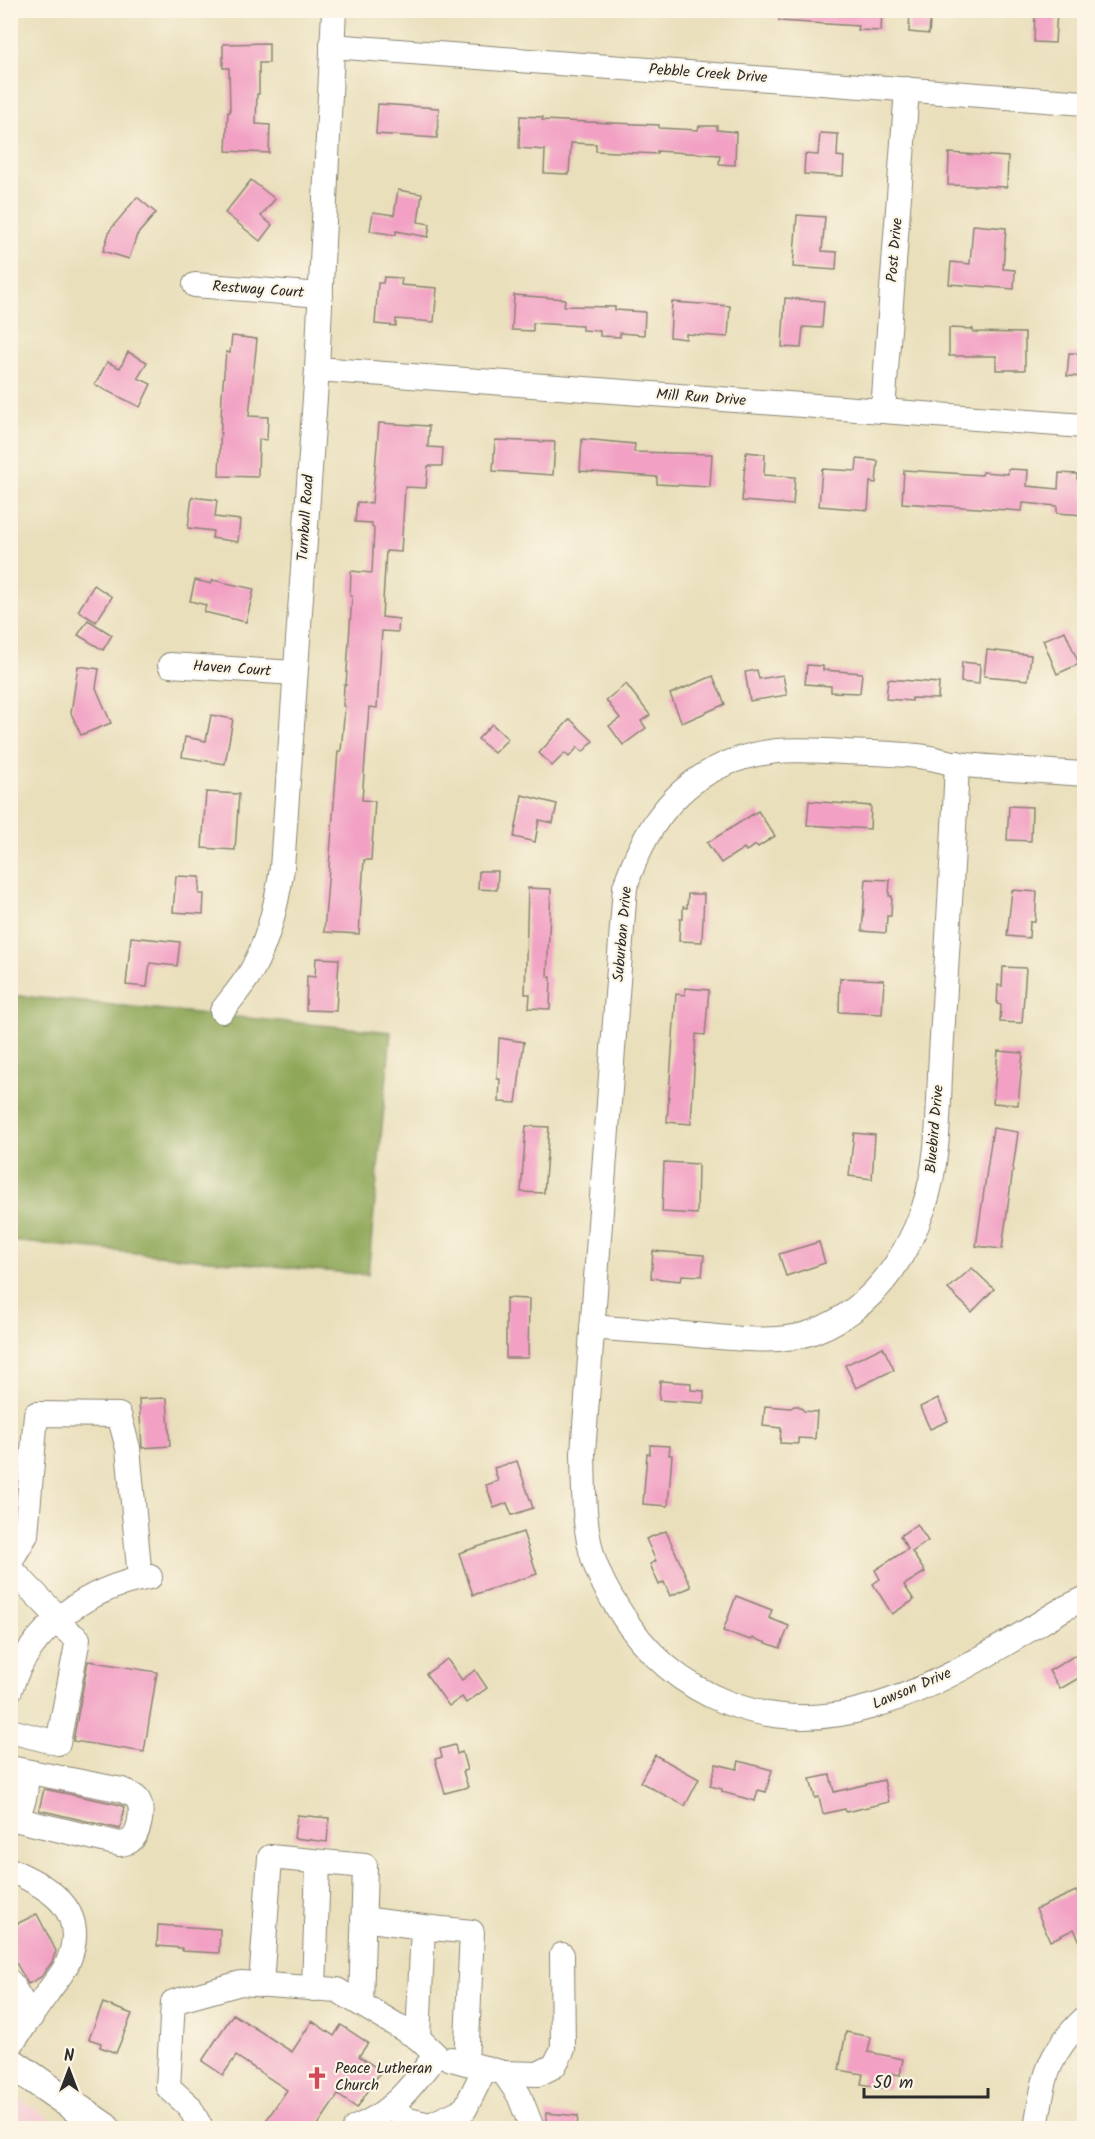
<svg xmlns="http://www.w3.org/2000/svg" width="1095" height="2139" font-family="Kalam,sans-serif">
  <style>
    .built { fill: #f6cfd7 }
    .forest { fill: #8fa759; stroke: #5d6942; stroke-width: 1.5 }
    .building { fill: #f2a1c4 }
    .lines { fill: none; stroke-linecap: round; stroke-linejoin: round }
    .minor-casing { stroke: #8a8573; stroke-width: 26 }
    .major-casing { stroke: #8a8573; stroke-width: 32 }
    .minor { stroke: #fff; stroke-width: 24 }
    .major { stroke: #fff; stroke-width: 30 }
    .labels { text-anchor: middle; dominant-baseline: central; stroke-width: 4.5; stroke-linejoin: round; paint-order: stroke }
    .street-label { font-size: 15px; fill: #2b2b2b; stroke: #fcf5e5 }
    .poi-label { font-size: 15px; fill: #2b2b2b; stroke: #fcf5e5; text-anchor: start }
  </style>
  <rect width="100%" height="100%" fill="#fcf5e5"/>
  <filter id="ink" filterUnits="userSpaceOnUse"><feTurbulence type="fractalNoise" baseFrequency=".0167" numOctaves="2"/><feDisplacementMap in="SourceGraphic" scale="12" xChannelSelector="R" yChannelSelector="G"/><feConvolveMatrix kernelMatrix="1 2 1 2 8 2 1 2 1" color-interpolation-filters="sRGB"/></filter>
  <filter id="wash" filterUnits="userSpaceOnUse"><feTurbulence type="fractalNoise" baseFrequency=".008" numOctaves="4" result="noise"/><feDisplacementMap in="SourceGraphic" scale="24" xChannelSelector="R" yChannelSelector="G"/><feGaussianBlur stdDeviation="1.35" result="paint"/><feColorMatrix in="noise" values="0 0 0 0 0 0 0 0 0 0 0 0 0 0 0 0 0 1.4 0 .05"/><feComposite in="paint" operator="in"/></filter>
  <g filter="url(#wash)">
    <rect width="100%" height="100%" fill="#e9dfbb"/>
    <!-- built -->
    <path class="built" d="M10,2094H11L65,2128H11Z"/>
    <!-- forest -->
    <path class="forest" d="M10,995L391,1032L368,1275L11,1241Z"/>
    <g id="blocks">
      <!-- building -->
      <g class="building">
        <path d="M779,10H882L881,31L858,30L859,26L779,21Z"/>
        <path d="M910,10H931L929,34L909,32Z"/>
        <path d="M1035,10H1057L1055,43L1034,42Z"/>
        <path d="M269,43V63H259V94H257L256,124L270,125L269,153L226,151L228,112H230L229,68H223V44Z"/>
        <path d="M378,104L439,108L437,138L376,134Z"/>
        <path d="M520,116L543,117L542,120L659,125V128L698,130L699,126H717V130L736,132L735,165L719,164L720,155L657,151V154L596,151V144L571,143L569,174L544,173L545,150L519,148Z"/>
        <path d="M820,133L838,134L837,156L844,157L843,176L804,174L805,154L818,155Z"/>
        <path d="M949,153L1008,157L1007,187L948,185Z"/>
        <path d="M251,180L275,199L261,216L272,225L260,241L225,213Z"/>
        <path d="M398,190L422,194L418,222L430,224L428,237L396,231V235L370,231L373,212L394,215Z"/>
        <path d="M137,197L156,213L137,235L129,259L103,251L110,230Z"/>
        <path d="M797,215L825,217L822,251L837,252L836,270L793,267Z"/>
        <path d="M973,225L1006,228L1003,269L1015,270L1014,289L949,284L951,262L970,264Z"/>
        <path d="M384,277L402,278L401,285L437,288L434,322L396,319V326L375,324L378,283H383Z"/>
        <path d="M514,295L565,299L564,306L615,307V310L645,312L644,335L620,333V337L600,336V331L582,330V326L533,323V331L512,330Z"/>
        <path d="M785,298L824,301L822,328L803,327L801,348L782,347Z"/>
        <path d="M672,302L730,306L728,337L686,334V339L670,337Z"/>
        <path d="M949,328L973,329V332L1025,333V370H996V356H949Z"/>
        <path d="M232,336L257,339L249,416L268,417L267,440L259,439L258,477L219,476L222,395L226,352L230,353Z"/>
        <path d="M128,352L147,362L138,378L151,384L140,407L95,385L107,362L120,368Z"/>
        <path d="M1069,353L1084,354V377L1067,376Z"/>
        <path d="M379,423L429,426L428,447L443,448L442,466H428L426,488L405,487L401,552L386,551L382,617L399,619L398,632L382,631L377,708L369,707L362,800L375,801L371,860H364L359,934L324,932L338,751H341L345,706H343L344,685H346L352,596H350L351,571L372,573L374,528L372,527V523L355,522L357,502L372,503Z"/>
        <path d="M582,439L635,444L634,452L712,454L710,487L657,484V477L580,471Z"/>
        <path d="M495,440L555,442L553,475L493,471Z"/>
        <path d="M746,452L765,454L764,475L795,477L793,505L742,501Z"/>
        <path d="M857,459L878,461L876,483L870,482L868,510L819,506L822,469L856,471Z"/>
        <path d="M1008,469L1028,470L1027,486L1058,489L1059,473L1077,474V479H1084V515L1057,513V506L1023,503L1022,511L902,503L904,470L982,475L983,472L1008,474Z"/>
        <path d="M192,497L217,500L215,517L240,520L238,542L212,538L213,531L188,528Z"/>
        <path d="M195,580L211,584L213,580L254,589L246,622L204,612L206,605L190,601Z"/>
        <path d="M94,585L112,597L96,622L78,611Z"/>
        <path d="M88,620L112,635L103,650L78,635Z"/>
        <path d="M1065,631L1079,664L1057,674L1043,640Z"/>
        <path d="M987,650L1031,655L1028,680L984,676Z"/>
        <path d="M962,662L980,664L979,684L961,682Z"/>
        <path d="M807,665L823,666V670L862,673L860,693L831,692V686L805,684Z"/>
        <path d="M78,666L99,669L96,688L111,723L81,735L71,713Z"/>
        <path d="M757,670L759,679L783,675L787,695L750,701L745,672Z"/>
        <path d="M713,676L725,704L682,723L670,694Z"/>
        <path d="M888,679L939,683L938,699L912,698V701L886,699Z"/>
        <path d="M626,684L650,715L641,721L646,728L623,745L609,726L620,718L606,700Z"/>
        <path d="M211,715L233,719L225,764L182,757L185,737L206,741Z"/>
        <path d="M570,719L593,741L583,752L578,747L569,757L565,753L552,766L539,753Z"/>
        <path d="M492,724L508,739L494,753L478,739Z"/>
        <path d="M206,792L239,794L235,850L202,848Z"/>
        <path d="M522,795L557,804L553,823L539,820L535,842L514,837Z"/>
        <path d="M809,801L871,806L870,829L807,825Z"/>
        <path d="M1009,806L1032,807L1031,841L1007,840Z"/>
        <path d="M758,811L775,836L758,847L756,845L746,851L744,848L721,863L707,843Z"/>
        <path d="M479,871H498L497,890L478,889Z"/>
        <path d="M176,876L200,877L199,894H204L203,914L173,912Z"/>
        <path d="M866,879L890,880L889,896H892L891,916H887L886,933L862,931Z"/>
        <path d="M528,888L551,889L547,977H551L550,1009L529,1008L530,994H525Z"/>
        <path d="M1012,890L1037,892L1035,922H1030L1029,938L1007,936Z"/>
        <path d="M688,894H704L702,942L679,941L680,919H683V907L687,908Z"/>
        <path d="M131,937L180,942L177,966L150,963L147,987L126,985Z"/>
        <path d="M316,958L339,959L336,1011L306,1010L307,976L315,977Z"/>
        <path d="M1003,967L1026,968L1022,1023L1000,1022L1001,1005L997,1004L998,985L1002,986Z"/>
        <path d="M840,978L884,980L882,1014L839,1012Z"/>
        <path d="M685,988L709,990L705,1035L696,1034L691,1124L667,1122L676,994L685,995Z"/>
        <path d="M499,1038L524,1042L516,1103L499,1102L500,1079H497Z"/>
        <path d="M998,1051L1023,1053L1018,1105L993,1103Z"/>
        <path d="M526,1126L549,1127L544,1193L521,1192Z"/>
        <path d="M993,1128L1018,1132L1002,1249L976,1246Z"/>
        <path d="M854,1133L875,1135L872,1179L849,1176Z"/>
        <path d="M664,1162L698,1164L697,1214L662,1212Z"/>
        <path d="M819,1242L825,1263L786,1276L779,1254Z"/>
        <path d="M653,1251L704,1255L702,1276L682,1275L681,1281L651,1278Z"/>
        <path d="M972,1268L994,1289L972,1312L948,1289Z"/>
        <path d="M506,1298L529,1299L528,1358H506Z"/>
        <path d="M883,1347L894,1370L856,1388L845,1365Z"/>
        <path d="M660,1381L691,1383V1390L704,1391V1403L659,1400Z"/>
        <path d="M167,1398L170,1446L142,1448L139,1399Z"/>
        <path d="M938,1398L948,1421L930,1429L920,1407Z"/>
        <path d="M765,1406L791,1408L794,1406H799L804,1411L817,1412L815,1439L798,1438V1444L780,1443L781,1428L763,1426Z"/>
        <path d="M650,1445L670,1446L669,1455H672L668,1506L643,1504L647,1453L650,1454Z"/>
        <path d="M517,1461L533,1508L512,1515L507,1503L494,1508L486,1485L498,1481L494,1468Z"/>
        <path d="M917,1524L928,1541L912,1552L925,1572L904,1585L914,1600L892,1614L873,1584L880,1579L875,1570L908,1549L900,1536Z"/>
        <path d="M666,1531L691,1587L670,1596L664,1582L659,1585L650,1564L656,1561L646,1539Z"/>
        <path d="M523,1532L537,1574L473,1595L459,1553Z"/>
        <path d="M736,1596L772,1610L769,1618L789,1626L780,1648L753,1638L751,1640L723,1631Z"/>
        <path d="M1077,1654L1084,1667V1675L1060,1689L1049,1671Z"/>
        <path d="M447,1659L462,1680L475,1670L487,1688L466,1703L462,1697L449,1706L426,1674Z"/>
        <path d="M88,1661L157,1672L144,1752L73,1741Z"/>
        <path d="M455,1745L457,1754L462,1752L467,1770L463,1771L468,1787L445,1793L435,1759L442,1757L440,1749Z"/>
        <path d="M655,1755L699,1779L685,1806L640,1782Z"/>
        <path d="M739,1761L772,1770L766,1792L758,1790L755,1801L722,1792V1789L710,1786L716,1764L737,1769Z"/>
        <path d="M830,1775L834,1792L884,1780L889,1802L846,1812L845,1809L823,1814L819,1797L815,1798L810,1779Z"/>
        <path d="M44,1789L117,1804L124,1807L120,1829L39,1810Z"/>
        <path d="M297,1815L329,1818L327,1842L294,1838Z"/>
        <path d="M1076,1891L1084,1908V1950L1074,1929L1050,1941L1036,1909Z"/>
        <path d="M37,1914L56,1951L52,1962L41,1977L28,1984L10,1952V1927Z"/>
        <path d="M158,1925L220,1929L219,1953L182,1951V1948L157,1946Z"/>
        <path d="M103,2003L132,2014L116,2053L100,2047L101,2043L89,2039Z"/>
        <path d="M233,2014L292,2052L312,2021L334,2036L341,2025L368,2043L359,2056L381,2071L357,2108L338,2095L316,2128H261L287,2090L236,2056L223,2075L202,2061Z"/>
        <path d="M846,2032L871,2037L868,2052L903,2059L900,2075L891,2073L888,2089L861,2084L863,2074L839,2070Z"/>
        <path d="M546,2113L578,2116L577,2128H546Z"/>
      </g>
    </g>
  </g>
  <g filter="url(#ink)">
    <use href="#blocks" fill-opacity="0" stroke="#8a8573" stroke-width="1.5"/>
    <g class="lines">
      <!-- minor casing -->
      <g class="minor-casing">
        <g id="minor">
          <path d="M332,46L1084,103"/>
          <path d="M195,285L321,295"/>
          <path d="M317,369L1084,426"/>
          <path d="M883,410L907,89"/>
          <path d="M170,665L295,673"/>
          <path d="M1084,774C1042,771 1000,769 958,764C944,762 931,757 918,756C894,753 869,753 845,752C822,751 800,749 777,751C694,760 649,812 625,887L583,1453C584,1488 583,1527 594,1561C600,1578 609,1595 619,1610C672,1698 771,1737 870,1707C940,1687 1003,1645 1065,1608L1084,1599"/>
          <path d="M222,1011C232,998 244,984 252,970C269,939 277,902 282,868L317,369L334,10"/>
          <path d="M592,1327C627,1330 662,1332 696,1335C734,1338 777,1345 813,1332C871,1310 904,1263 924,1207C940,1159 938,1104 941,1054C947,957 953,860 957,763"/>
          <path d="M10,1562L26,1535L36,1414L119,1415L128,1448L140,1579"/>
          <path d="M10,1568L59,1618"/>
          <path d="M10,1690C30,1627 88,1588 150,1577"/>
          <path d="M10,1731L58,1743L78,1639L55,1622"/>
          <path d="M10,1768L122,1790C127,1793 135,1795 138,1800C144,1810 139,1835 130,1841C129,1842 122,1844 120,1844L10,1818"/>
          <path d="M15,1819C24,1804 29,1788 24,1771"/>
          <path d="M10,1870C52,1888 89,1911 68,1962C64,1972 54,1983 48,1992C35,2010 23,2028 10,2046"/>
          <path d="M363,1919L423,1927"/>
          <path d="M10,1982L31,2017"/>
          <path d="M261,1985L270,1857L365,1866L361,2004"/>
          <path d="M314,1989L318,1862"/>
          <path d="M418,2038L423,1927L472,1932L466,2063"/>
          <path d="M451,2059L504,2073L519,2095L532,2128"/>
          <path d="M504,2073L538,2074L554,2066L563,2049L562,1955"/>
          <path d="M391,2107L408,2120L430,2125L465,2109L485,2068"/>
          <path d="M201,2128L189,2106L168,2087L173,2002L241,1983L337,1990L418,2038L436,2055C412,2085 393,2113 355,2128"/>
          <path d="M1036,2128C1044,2079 1046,2055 1084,2019"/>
        </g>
      </g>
      <!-- major casing -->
      <g class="major-casing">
        <path id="major" d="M10,2062L105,2128"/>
      </g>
      <!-- minor -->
      <use href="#minor" class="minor"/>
      <!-- major -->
      <use href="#major" class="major"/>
    </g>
  </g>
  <!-- icons -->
  <defs>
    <g id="church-bare" transform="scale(1.8)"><path d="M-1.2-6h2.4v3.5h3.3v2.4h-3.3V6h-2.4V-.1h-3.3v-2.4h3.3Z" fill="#d1495b" stroke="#fcf5e5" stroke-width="2.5" paint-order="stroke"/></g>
  </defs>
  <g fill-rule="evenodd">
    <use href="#church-bare" x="317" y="2078"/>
  </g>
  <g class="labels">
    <!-- street labels -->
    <g class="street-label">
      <text transform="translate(708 74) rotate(4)">Pebble Creek Drive</text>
      <text transform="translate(895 250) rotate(-85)">Post Drive</text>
      <text transform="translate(258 290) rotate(4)">Restway Court</text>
      <text transform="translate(701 398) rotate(4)">Mill Run Drive</text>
      <text transform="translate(306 518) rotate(-86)">Turnbull Road</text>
      <text transform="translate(232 669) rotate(4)">Haven Court</text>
      <text transform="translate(623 934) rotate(-85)">Suburban Drive</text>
      <text transform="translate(935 1129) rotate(-85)">Bluebird Drive</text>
      <text transform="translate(912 1689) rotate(-23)">Lawson Drive</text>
    </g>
    <!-- poi labels -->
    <g class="poi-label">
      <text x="335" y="2069">Peace Lutheran<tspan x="335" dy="17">Church</tspan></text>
    </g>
  </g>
  <!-- margin -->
  <rect width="1095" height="2139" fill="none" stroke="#fcf5e5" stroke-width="36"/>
  <!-- north arrow -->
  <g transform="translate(69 2070)" stroke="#fcf5e5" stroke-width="4.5" paint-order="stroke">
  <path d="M0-4.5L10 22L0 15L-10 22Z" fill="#2b2b2b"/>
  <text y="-9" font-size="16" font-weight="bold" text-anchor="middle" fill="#2b2b2b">N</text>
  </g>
  <!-- scale -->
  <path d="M864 2088v9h124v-9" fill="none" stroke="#2b2b2b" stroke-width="3"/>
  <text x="873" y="2088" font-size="18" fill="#2b2b2b" stroke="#fcf5e5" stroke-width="4.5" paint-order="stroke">50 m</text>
</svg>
